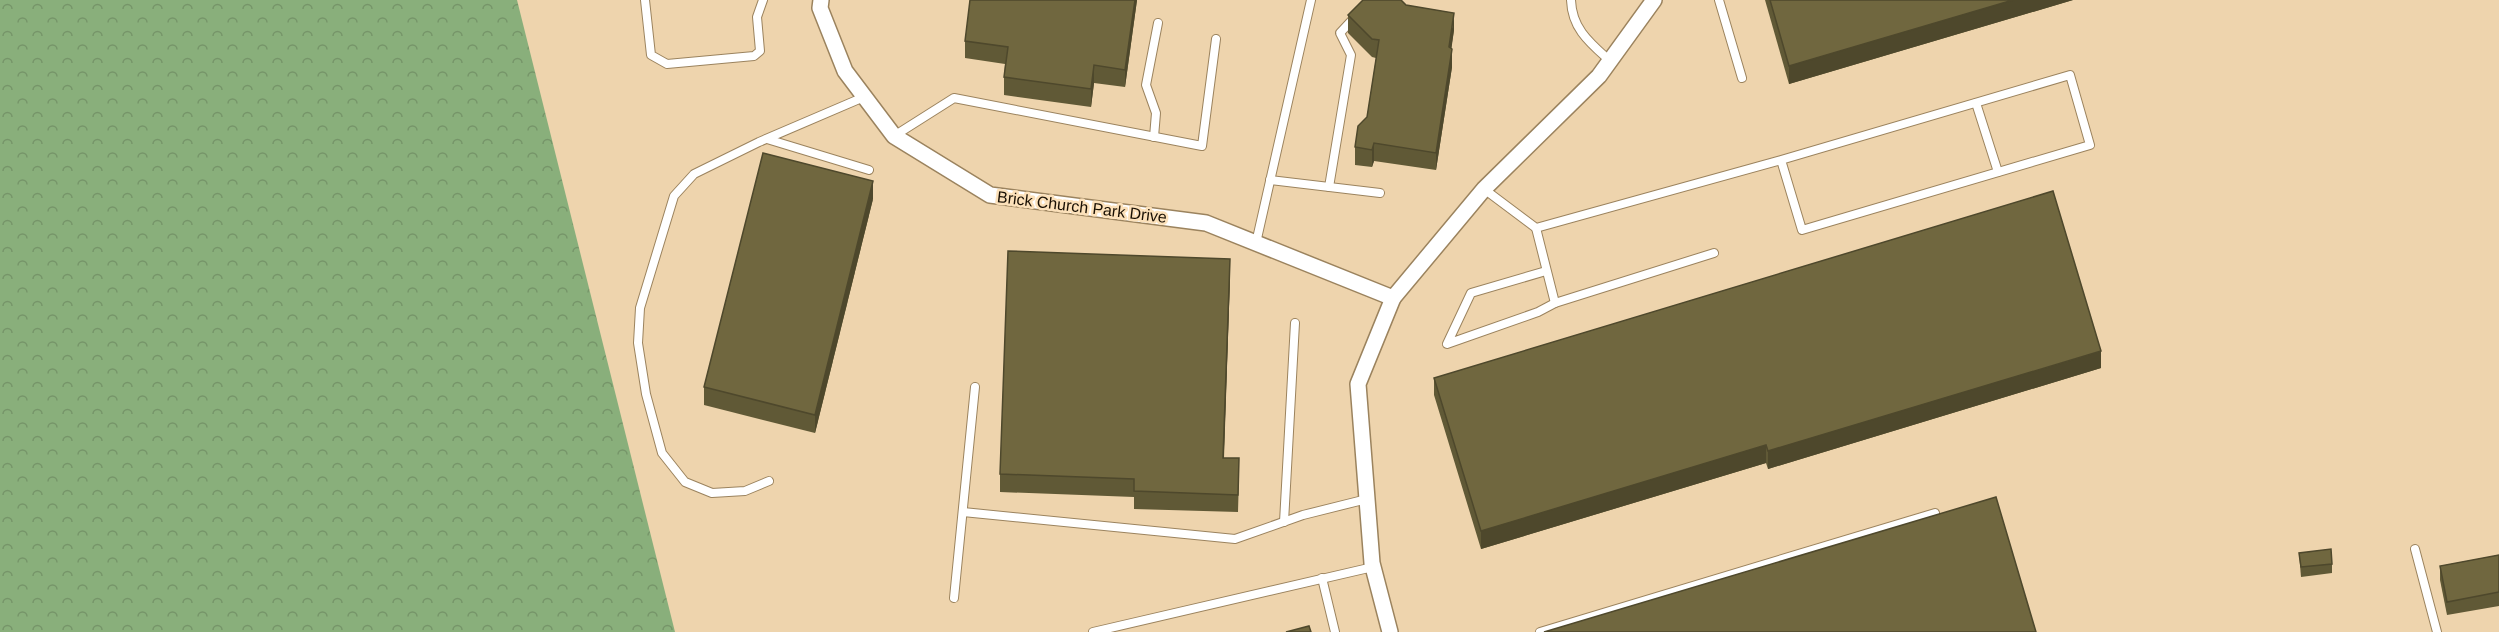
<svg xmlns="http://www.w3.org/2000/svg" width="2499" height="632" font-family="Arial,sans-serif">
  <style>
    .forest { fill: url(#forest-crowns) }
    .lines { fill: none; stroke-linecap: round; stroke-linejoin: round }
    .lane-casing { stroke: #9b835e; stroke-width: 10 }
    .street-casing { stroke: #9b835e; stroke-width: 18 }
    .lane { stroke: #fff; stroke-width: 8 }
    .street { stroke: #fff; stroke-width: 15 }
    .wall { fill: #605936 }
    .shaded-wall { fill: #4e482c }
    .building { fill: #70673f; stroke: #4e482c; stroke-width: 1.5 }
    .labels { text-anchor: middle; dominant-baseline: central; stroke-width: 5; stroke-linejoin: round; paint-order: stroke }
    .street-label { font-size: 16px; fill: #180f03; stroke: #fce1ba }
  </style>
  <defs>
    <pattern id="forest-crowns" width="20" height="18" patternUnits="userSpaceOnUse" patternTransform="scale(1.5)"><rect width="20" height="18" fill="#89af7b"/><path d="M2 6a3 3 0 1 1 6 0M12 15a3 3 0 1 1 6 0" fill="none" stroke="#769569"/></pattern>
  </defs>
  <rect width="100%" height="100%" fill="#eed4ad"/>
  <!-- forest -->
  <path class="forest" d="M0,0H517L675,632H0Z"/>
  <g class="lines">
    <!-- lane casing -->
    <g class="lane-casing">
      <g id="lane">
        <path d="M645,0L651,55L667,64L754,56L760,51L757,17L763,0"/>
        <path d="M1571,0C1572,29 1590,43 1610,61"/>
        <path d="M1719,0L1742,78"/>
        <path d="M1976,103L1998,172"/>
        <path d="M894,136L954,98L1202,146L1216,39"/>
        <path d="M1154,137L1156,113L1146,85L1158,23"/>
        <path d="M767,139L869,170"/>
        <path d="M1270,180L1380,193"/>
        <path d="M1329,187L1351,55L1340,33L1354,18"/>
        <path d="M1484,189L1536,228L1781,160L2070,75L2090,145L1802,230L1781,160"/>
        <path d="M1536,228L1555,303L1714,253"/>
        <path d="M1256,243L1311,0"/>
        <path d="M1546,271L1471,293L1447,344L1538,312L1555,303"/>
        <path d="M769,481L745,491L712,493L685,482L662,453L646,394L638,343L640,308L674,196L694,174L759,142L864,97"/>
        <path d="M963,512L1235,539L1303,515L1367,499"/>
        <path d="M1284,522L1295,323"/>
        <path d="M2415,549L2437,632"/>
        <path d="M1322,578L1335,632"/>
        <path d="M954,598L975,387"/>
        <path d="M1093,632L1373,567"/>
        <path d="M1540,632L1935,513"/>
      </g>
    </g>
    <!-- street casing -->
    <g class="street-casing">
      <g id="street">
        <path d="M821,0L820,8L845,71L894,136L990,195L1206,223L1393,298L1484,189L1599,76L1654,0"/>
        <path d="M1390,632L1372,563L1358,384L1393,298"/>
      </g>
    </g>
    <!-- lane -->
    <use href="#lane" class="lane"/>
    <!-- street -->
    <use href="#street" class="street"/>
  </g>
  <!-- wall -->
  <g class="wall">
    <path d="M1137,0L1125,87L1094,83L1091,107L1004,95V77L1005,64L965,58V41Z"/>
    <path d="M1765,0H2073L1789,84Z"/>
    <path d="M1406,5L1454,30L1451,49L1452,67L1436,170L1374,161L1372,167L1355,165V147L1367,117L1376,58L1372,57L1348,33V15Z"/>
    <path d="M873,199L815,433L704,405V387Z"/>
    <path d="M1230,277L1224,458L1239,476L1238,512L1134,509V497L1000,492V474Z"/>
    <path d="M2101,368L1768,469L1766,463L1481,549L1434,395V378Z"/>
    <path d="M2299,553L2332,564V573L2301,577Z"/>
    <path d="M2499,555V606L2447,615L2440,580V566Z"/>
  </g>
  <!-- shaded-wall -->
  <g class="shaded-wall">
    <path d="M1135,0H1137L1125,87V70Z"/>
    <path d="M2013,0H2073L1789,84V66Z"/>
    <path d="M1454,13V30L1450,59L1452,49V67L1436,170V153Z"/>
    <path d="M1094,65V83L1091,107V89Z"/>
    <path d="M1374,143V161L1372,167V150Z"/>
    <path d="M873,181V199L815,433V415Z"/>
    <path d="M1230,259V277L1223,475V458Z"/>
    <path d="M2101,351V368L1768,469V451Z"/>
    <path d="M1766,445V463L1481,549V531Z"/>
  </g>
  <!-- building -->
  <g class="building">
    <path d="M970,0H1135L1125,70L1094,65L1091,89L1004,77L1008,47L965,41Z"/>
    <path d="M1363,0H1401L1406,5L1454,13L1449,47L1452,49L1436,153L1374,143L1372,150L1355,147L1358,126L1367,117L1379,40L1372,39L1348,15Z"/>
    <path d="M1770,0H2013L1789,66Z"/>
    <path d="M763,153L873,181L815,415L704,387Z"/>
    <path d="M2053,191L2101,351L1768,451L1766,445L1481,531L1434,378Z"/>
    <path d="M1008,251L1230,259L1223,458H1239L1238,495L1134,491V479L1000,474Z"/>
    <path d="M1996,497L2036,632H1544Z"/>
    <path d="M2331,549L2332,564L2301,567L2299,553Z"/>
    <path d="M2499,555V592L2447,602L2440,566Z"/>
    <path d="M1309,626L1311,632H1286Z"/>
  </g>
  <g class="labels">
    <!-- street labels -->
    <g class="street-label">
      <text transform="translate(1082 207) rotate(7)">Brick Church Park Drive</text>
    </g>
  </g>
</svg>
